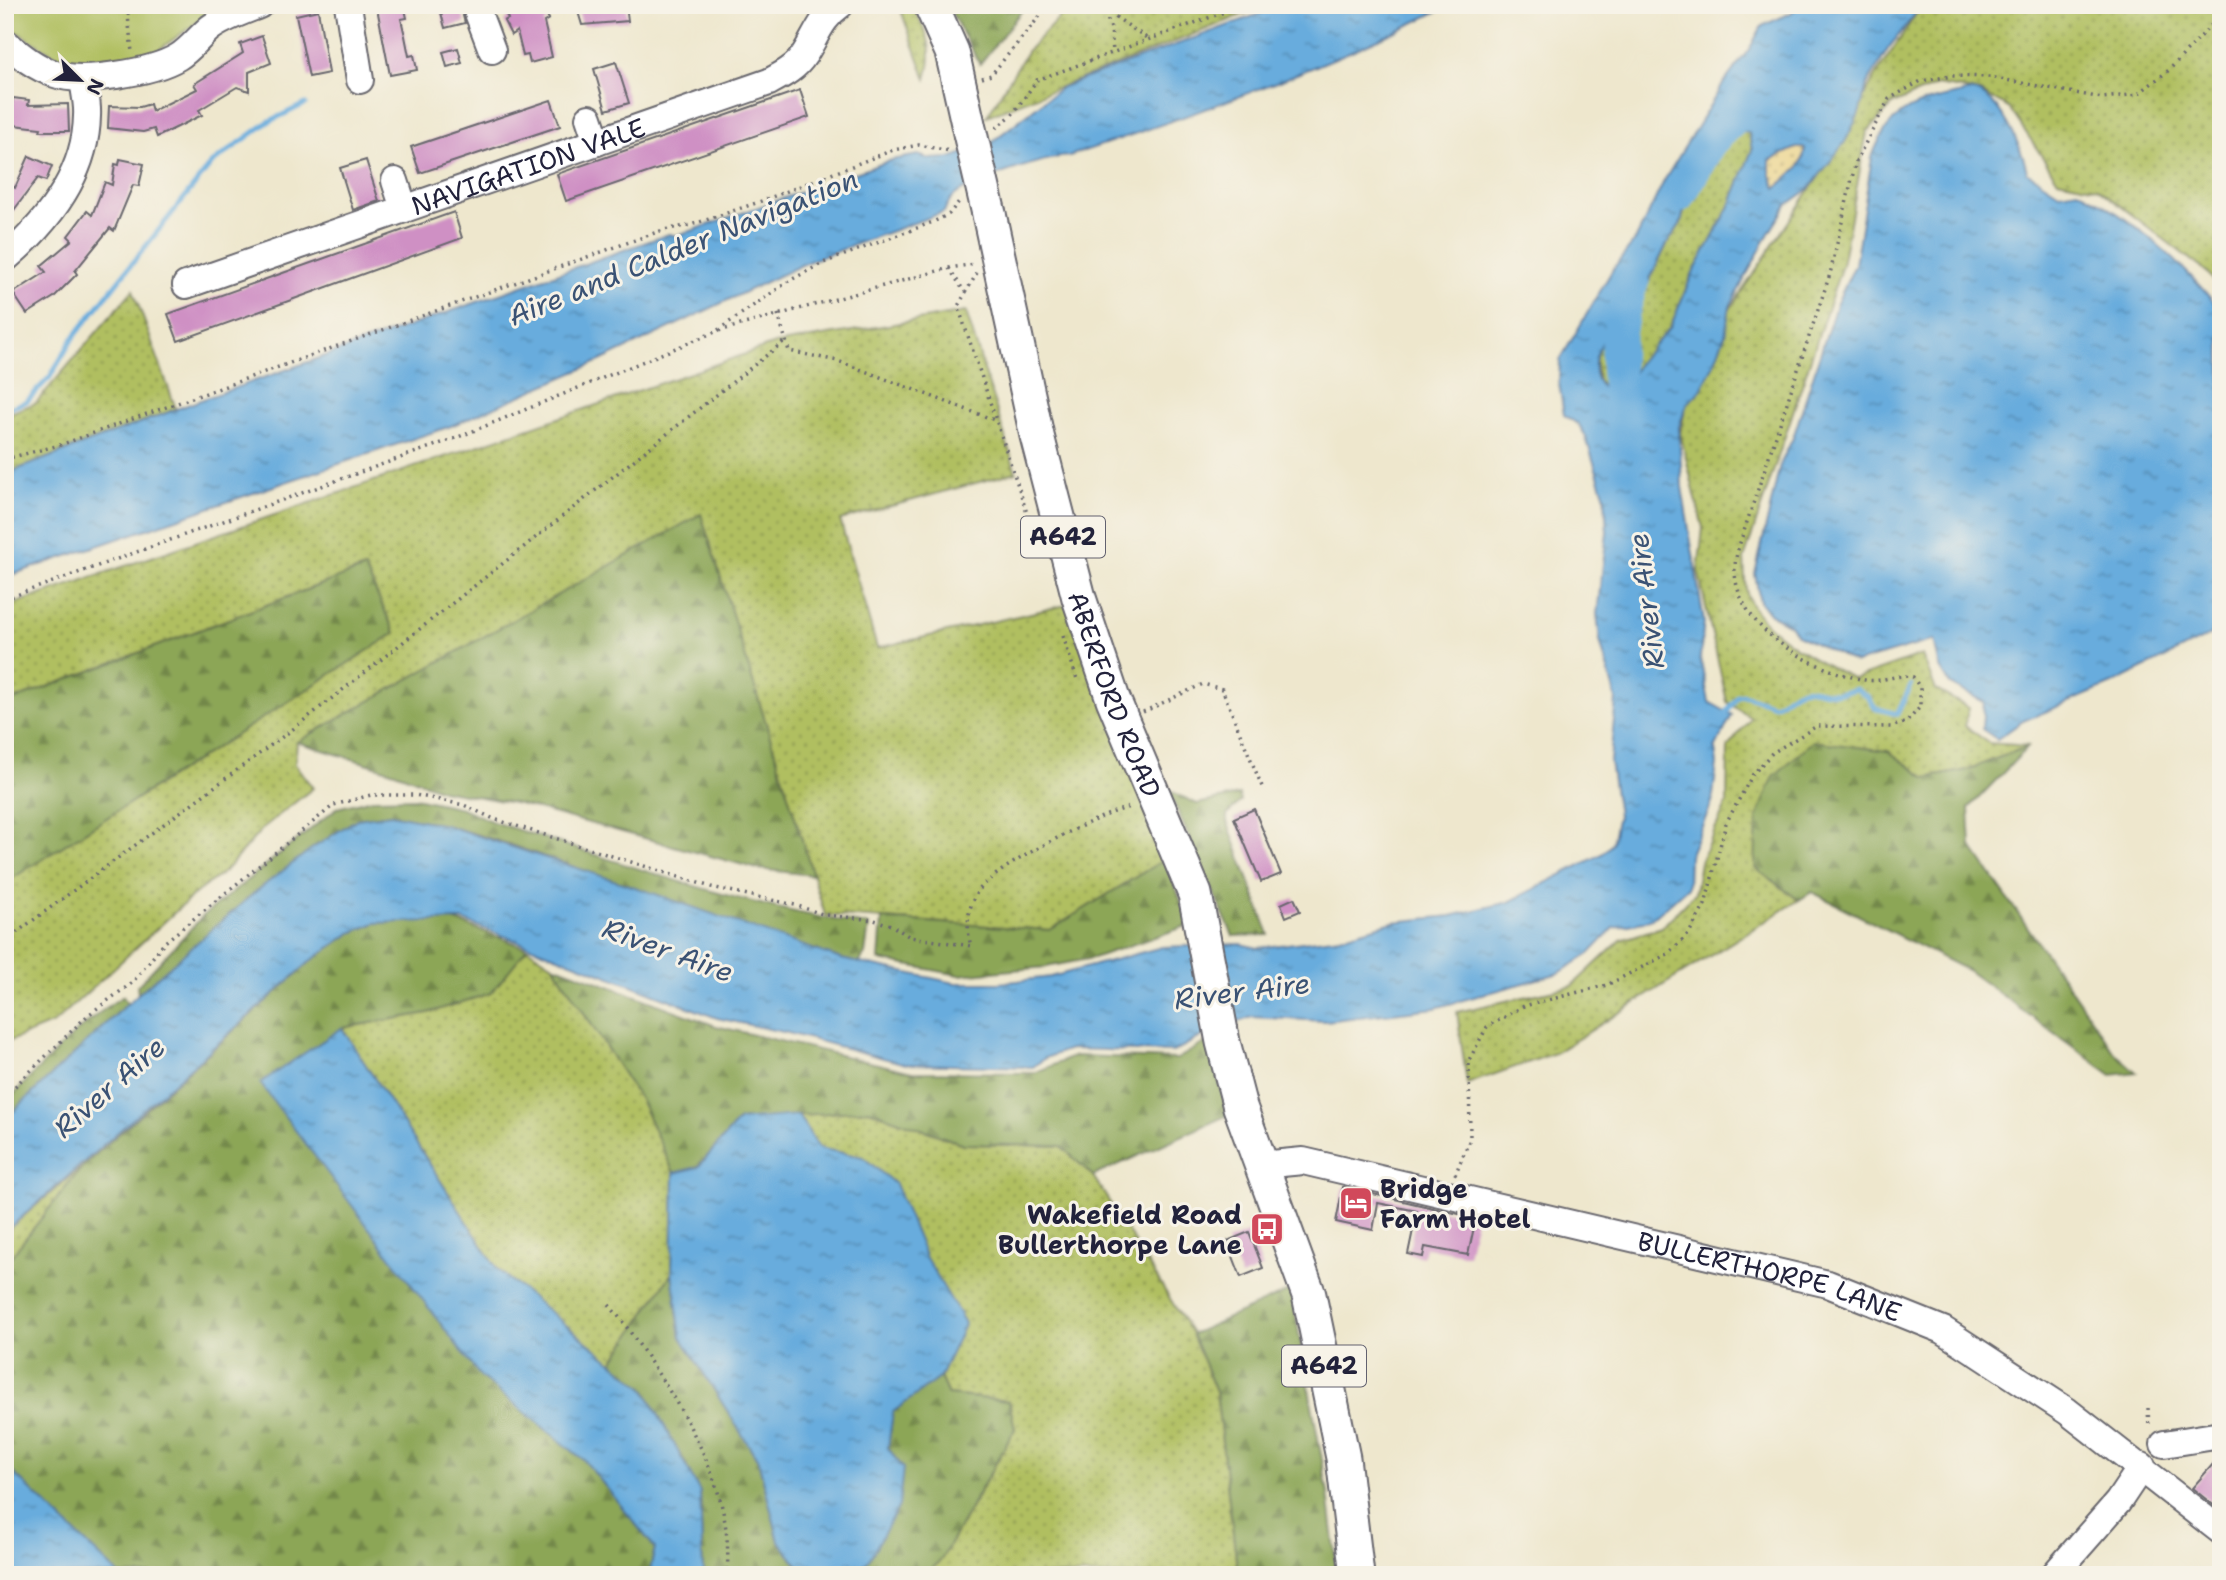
<svg xmlns="http://www.w3.org/2000/svg" width="2226" height="1580" font-family="'Shantell Sans',sans-serif">
  <style>
    .grass { fill: url(#grass-dots); stroke: #69704e; stroke-width: 2 }
    .forest { fill: url(#forest-firs); stroke: #576449; stroke-width: 2 }
    .sand { fill: url(#sand-dots); stroke: #887e6c; stroke-width: 2 }
    .park { fill: #b0bf61; stroke: #69704e; stroke-width: 2 }
    .water { fill: url(#water-ripples); stroke: #45678c; stroke-width: 2; fill-rule: evenodd }
    .lines { fill: none; stroke-linecap: round; stroke-linejoin: round }
    .stream { stroke: #68acdd; stroke-width: 5 }
    .river { stroke: #68acdd; stroke-width: 33 }
    .building { fill: #cf90c4 }
    .minor-casing { stroke: #69676e; stroke-width: 30 }
    .major-casing { stroke: #69676e; stroke-width: 37 }
    .path { stroke: #69676e; stroke-width: 3.5; stroke-dasharray: 2 5; stroke-linecap: butt }
    .minor { stroke: #fff; stroke-width: 26 }
    .major { stroke: #fff; stroke-width: 33 }
    .major-bridge-casing { stroke: #69676e; stroke-width: 37; stroke-linecap: butt }
    .major-bridge { stroke: #fff; stroke-width: 33 }
    .labels { text-anchor: middle; dominant-baseline: central; stroke-width: 6; stroke-linejoin: round; paint-order: stroke }
    .shield { fill: #f7f3e8; stroke: #62616f; stroke-width: 2 }
    .shield-label { font-size: 24px; font-weight: bold; fill: #22223b }
    .street-label { font-size: 26px; fill: #22223b; stroke: #f7f3e8 }
    .poi-label { font-size: 26px; font-weight: bold; fill: #22223b; stroke: #f7f3e8; text-anchor: start }
    .water-label { font-size: 28px; font-style: italic; fill: #3a5274; stroke: #f7f3e8 }
  </style>
  <defs>
    <pattern id="grass-dots" width="8" height="8" patternUnits="userSpaceOnUse" patternTransform="scale(1.75)"><rect width="8" height="8" fill="#b0bf61"/><path d="M2 2h.1M6 6h.1" fill="none" stroke="#8f9b51" stroke-width="1.8" stroke-linecap="round"/></pattern>
    <pattern id="forest-firs" width="22" height="20" patternUnits="userSpaceOnUse" patternTransform="scale(1.75)"><rect width="22" height="20" fill="#8ca657"/><path d="M5 1l3.5 6h-7zM16 11l3.5 6h-7z" fill="#728749"/></pattern>
    <pattern id="sand-dots" width="8" height="8" patternUnits="userSpaceOnUse" patternTransform="scale(1.75)"><rect width="8" height="8" fill="#eeda9e"/><path d="M2 2h.1M6 6h.1" fill="none" stroke="#ccbb89" stroke-width="1.8" stroke-linecap="round"/></pattern>
    <pattern id="water-ripples" width="26" height="14" patternUnits="userSpaceOnUse" patternTransform="scale(1.75)"><rect width="26" height="14" fill="#68acdd"/><path d="M2 4q2-2 4 0t4 0M15 11q2-2 4 0t4 0" fill="none" stroke="#558cb4"/></pattern>
  </defs>
  <rect width="100%" height="100%" fill="#f7f3e8"/>
  <filter id="ink" filterUnits="userSpaceOnUse"><feTurbulence type="fractalNoise" baseFrequency=".0143" numOctaves="2"/><feDisplacementMap in="SourceGraphic" scale="14" xChannelSelector="R" yChannelSelector="G"/><feConvolveMatrix kernelMatrix="1 2 1 2 8 2 1 2 1" color-interpolation-filters="sRGB"/></filter>
  <filter id="wash" filterUnits="userSpaceOnUse"><feTurbulence type="fractalNoise" baseFrequency=".00686" numOctaves="4" result="noise"/><feDisplacementMap in="SourceGraphic" scale="28" xChannelSelector="R" yChannelSelector="G"/><feGaussianBlur stdDeviation="1.57" result="paint"/><feColorMatrix in="noise" values="0 0 0 0 0 0 0 0 0 0 0 0 0 0 0 0 0 1.4 0 .05"/><feComposite in="paint" operator="in"/></filter>
  <g filter="url(#wash)">
    <rect width="100%" height="100%" fill="#eee7cd"/>
    <!-- grass -->
    <g class="grass">
      <path d="M899,5H912C927,32 936,49 926,79Z"/>
      <path d="M1071,5H1267L987,116L1028,50Z"/>
      <path d="M1922,5H2221V291L2208,273L2097,188L2058,180L2010,109L1980,92L1937,85L1893,104L1867,132L1842,265L1744,559C1745,571 1744,587 1748,597C1762,634 1821,662 1854,679L1922,655L1936,690L1969,708L1965,726L1989,743L2029,746L1967,770L1926,778L1888,751L1755,868L1799,900L1555,1053L1467,1084L1457,1012L1572,986L1621,940L1662,927L1695,893L1700,862L1727,803L1728,747L1751,718L1727,702L1698,571L1703,528L1680,433L1696,360L1819,176L1878,72Z"/>
      <path d="M1733,130L1749,133L1752,150L1729,208L1691,277L1670,328L1638,363L1633,374L1614,392H1608L1598,381L1595,356L1599,346L1628,318L1631,306L1642,296L1667,244L1681,223L1689,189L1709,172L1703,156C1711,143 1717,134 1733,130Z"/>
      <path d="M133,290L176,409L5,474V415L36,403Z"/>
      <path d="M966,312L1016,472L840,520L877,648L1066,605L1165,859L1050,930L825,915L701,515L297,742L295,764L313,788L264,827L224,872L197,892L54,1023L5,1043V883L395,633L364,568L5,703V607L775,344Z"/>
      <path d="M527,948L553,965L641,1101L674,1173L672,1273L612,1363L498,1270L342,1028L428,1013L491,993Z"/>
      <path d="M869,1110L963,1144L1061,1146L1093,1176L1192,1334L1216,1392L1238,1575H926L941,1560L1015,1429L1009,1401L948,1395L940,1377L964,1323L862,1157L819,1149L798,1115Z"/>
      <path d="M84,1165L5,1264V1232Z"/>
    </g>
    <!-- forest -->
    <g class="forest">
      <path d="M947,5H1026L980,64Z"/>
      <path d="M701,514L813,875L758,869L519,804L442,790L395,772L297,742Z"/>
      <path d="M365,568L395,633L5,883V703Z"/>
      <path d="M1813,741L1888,751L1926,778L1967,770L2029,746L1969,808L1971,846L2115,1053L2136,1072L2112,1075L1967,970L1812,892L1799,900L1755,868L1757,818L1774,776Z"/>
      <path d="M1168,790L1197,804L1239,795L1241,801L1227,815V821L1269,935L1233,936Z"/>
      <path d="M415,798L462,808L493,822C617,860 740,908 869,925L865,954L859,963L841,959L505,843L445,825L391,814L357,819L310,850L254,893L138,994L137,986L204,915L337,808L372,799Z"/>
      <path d="M1165,859L1190,925L1093,958L1046,967L959,975L879,960L882,919L1050,930Z"/>
      <path d="M451,919L527,948L491,993L428,1013L342,1028L480,1376L585,1461L655,1548L649,1575H119L5,1465V1264L84,1165L312,960L351,933L375,923Z"/>
      <path d="M553,965L716,1026L912,1072L1034,1073L1075,1056L1177,1059L1208,1041L1228,1115L1093,1176L1061,1146L963,1144L869,1110L739,1120L698,1167L674,1173L641,1101Z"/>
      <path d="M123,996L127,1004L5,1119V1103C43,1065 78,1025 123,996Z"/>
      <path d="M672,1273L681,1337L758,1460L779,1541L806,1575H703L700,1492L612,1363Z"/>
      <path d="M1291,1290L1328,1493L1338,1575H1238L1216,1392L1192,1334Z"/>
      <path d="M940,1377L948,1395L1009,1401L1015,1429L941,1560L926,1575H854L869,1560L903,1468L888,1448L893,1411Z"/>
    </g>
    <!-- sand -->
    <path class="sand" d="M1796,148H1805L1803,159L1798,168L1776,188L1770,173V160Z"/>
    <!-- park -->
    <path class="park" d="M5,5H222L154,53L128,60H63L5,25Z"/>
    <!-- water -->
    <g class="water">
      <path d="M1283,5H1450C1327,67 1199,113 1069,156C1048,157 964,183 952,198C949,201 946,208 944,212L810,261L600,361L451,426L5,577V474L198,401L669,234L677,236L892,160L918,155L930,159L950,158L989,144L1062,87Z"/>
      <path d="M1799,5H1922L1888,49L1867,85L1859,114L1845,142L1809,189L1787,205L1769,233L1730,306L1725,335L1713,366L1701,390L1687,404L1679,427L1682,487L1704,622L1700,657L1709,702L1732,715L1715,749L1717,764L1712,803L1689,856L1688,887L1656,916L1643,922L1614,928L1589,954L1559,973L1435,1008L1325,1021L1252,1017L1208,1033L1173,1052L1070,1049L1045,1058L1033,1067L906,1064L788,1033L717,1018L462,920L375,923L351,933L312,960L5,1232V1119L138,994L254,893L310,850L357,819L391,814L445,825L641,889L841,959L955,983H1000L1051,977L1162,947L1240,944L1258,948L1340,937L1393,922L1451,916L1509,902L1602,854L1612,844L1618,815L1610,761L1616,699L1600,641L1597,614L1607,532L1605,497L1585,435L1579,425L1564,415L1559,383L1560,360L1613,269L1636,239L1664,181L1723,84L1750,48L1762,26L1791,13ZM1733,130L1749,133L1752,150L1729,208L1691,277L1670,328L1638,363L1633,374L1614,392H1609C1577,375 1605,324 1631,318L1632,306L1642,296L1667,244L1681,223L1689,189L1709,172L1703,156C1711,143 1717,134 1733,130ZM1796,148H1805L1803,159L1798,168L1776,188L1770,173V160Z"/>
      <path d="M1971,91C1999,93 2022,148 2027,172L2059,193L2078,190C2133,218 2183,263 2221,311V630L2112,684L2023,721L1997,739L1982,729L1984,702L1950,684L1940,668L1934,640L1856,663L1797,635L1790,625L1770,614L1760,602L1755,574L1780,465L1793,438L1836,305L1855,265L1872,157C1891,104 1921,103 1971,91Z"/>
      <path d="M342,1028L498,1270L644,1388L700,1492L703,1575H649L655,1548L585,1461L480,1376L260,1083Z"/>
      <path d="M798,1115L819,1148L863,1157L895,1184L926,1258L965,1323L940,1377L893,1412L888,1448L903,1468L899,1506L869,1560L854,1575H806L779,1541L758,1460L681,1337L672,1273L674,1173L698,1167L739,1120Z"/>
      <path d="M5,1465L119,1575H5Z"/>
    </g>
    <g class="lines">
      <!-- stream -->
      <g class="stream">
        <path d="M5,410L27,401L50,377L73,338L212,163L268,122L305,104"/>
        <path d="M1725,714L1738,696L1744,695L1774,705C1783,702 1789,693 1798,690C1816,684 1828,700 1856,689L1868,697L1875,708L1897,714L1911,686"/>
      </g>
      <!-- river -->
      <g class="river">
        <path d="M1679,196L1711,141L1737,116"/>
        <path d="M1625,433C1615,373 1612,339 1633,280"/>
      </g>
    </g>
    <g id="blocks">
      <!-- building -->
      <g class="building">
        <path d="M390,5H404L407,18L401,19L405,36L409,56L414,55L417,70L390,75L377,8Z"/>
        <path d="M439,5H460L465,23L445,28Z"/>
        <path d="M502,5H541L549,19L544,22L552,57L530,63L528,55L523,56L517,31L511,35L504,21L508,19Z"/>
        <path d="M576,5H626L628,21L582,25Z"/>
        <path d="M318,10L329,73L309,77L296,15Z"/>
        <path d="M262,36L271,63L249,72V91L237,87L199,110L202,115L157,137L154,129L143,132L108,128L109,106L140,107L150,104L152,111L197,89L194,84L243,53L240,44Z"/>
        <path d="M458,48L462,63L447,67L443,52Z"/>
        <path d="M616,62L629,103L606,110L594,69Z"/>
        <path d="M800,90L809,117L566,201L557,174Z"/>
        <path d="M13,98L29,100L28,105L68,104L69,131H40L41,128L5,124V106L11,109Z"/>
        <path d="M551,100L560,126L420,173L411,147Z"/>
        <path d="M29,156L52,166L46,181L38,178L5,222L8,205L5,180L15,188Z"/>
        <path d="M120,159L144,164L139,186L133,185L114,231L110,228L75,271L77,274L54,297L27,314L13,293L46,272L41,266L72,240L68,236L87,211L92,215L105,182L112,185L115,164L119,165Z"/>
        <path d="M366,160L379,201L353,210L340,168Z"/>
        <path d="M454,212L462,238L178,341L168,314Z"/>
        <path d="M1254,809L1281,874L1261,882L1234,818Z"/>
        <path d="M1294,898L1300,911L1286,917L1281,904Z"/>
        <path d="M1343,1187L1476,1218L1468,1255L1425,1247L1423,1257L1408,1254L1417,1211L1378,1203L1373,1230L1336,1222Z"/>
        <path d="M1249,1232L1263,1268L1241,1277L1227,1241Z"/>
        <path d="M2221,1455V1511L2192,1488Z"/>
      </g>
    </g>
  </g>
  <g filter="url(#ink)">
    <use href="#blocks" fill-opacity="0" stroke="#69676e" stroke-width="2"/>
    <g class="lines">
      <!-- minor casing -->
      <g class="minor-casing">
        <g id="minor">
          <path d="M348,5L360,80"/>
          <path d="M475,5L492,50"/>
          <path d="M5,42C20,55 36,68 55,74C82,84 153,72 178,57C190,50 199,37 210,28C223,18 244,11 259,5"/>
          <path d="M589,118L597,142"/>
          <path d="M395,181L404,209"/>
          <path d="M5,259C48,222 86,174 87,116C88,103 84,90 83,78"/>
          <path id="s1" d="M186,285L769,82C782,75 796,68 804,55C816,37 821,18 840,5"/>
          <path id="s2" d="M1261,1165L1303,1161L1828,1284L1943,1330L2067,1411L2221,1531"/>
          <path d="M2164,1444L2221,1435"/>
          <path d="M2054,1575L2118,1502L2142,1466"/>
        </g>
      </g>
      <!-- major casing -->
      <g class="major-casing">
        <g id="major">
          <path d="M931,5L952,52L970,133"/>
          <path id="s3" d="M989,214L1037,436L1079,598L1113,699L1195,894L1223,1042L1240,1107L1309,1295L1343,1458L1357,1575"/>
        </g>
      </g>
      <!-- path -->
      <g class="path">
        <path d="M1098,5L1148,39"/>
        <path d="M127,6L132,52"/>
        <path d="M1105,13L1111,28L1113,52"/>
        <path d="M982,78L991,75L1049,5"/>
        <path d="M996,128L1012,115L1037,80L1244,5"/>
        <path d="M949,268L964,291"/>
        <path d="M977,273L958,306L1034,534"/>
        <path d="M778,314L789,351L838,361L997,421"/>
        <path d="M718,330L789,281L823,263L933,222L949,214L961,199"/>
        <path d="M5,459L60,445L663,230L691,225L759,202L893,150L919,145L950,151"/>
        <path d="M5,599L456,438L715,332L949,268L975,264"/>
        <path d="M1063,636L1077,679"/>
        <path d="M1143,712L1203,684L1222,689L1263,789"/>
        <path d="M5,941L293,729L786,340"/>
        <path d="M5,1096L88,1015L132,983L165,942L334,805L371,795H415L464,805L494,819L711,887L795,905L825,915L874,920L891,925L910,937L971,946C966,929 967,905 979,890C999,864 1098,815 1130,807"/>
        <path d="M1455,1175L1470,1139L1469,1060L1487,1027L1524,1006L1607,985L1668,954L1689,933L1705,905L1726,823L1753,774L1772,753L1817,726L1891,727L1907,722L1920,707V688L1913,677C1896,673 1882,683 1865,680C1814,670 1739,632 1735,573C1734,556 1741,541 1746,525L1830,274L1856,161L1889,99L1921,81L1952,76L1990,77L2102,98L2138,94L2169,70L2221,15"/>
        <path d="M609,1305C630,1329 647,1357 665,1384C702,1444 733,1502 727,1575"/>
        <path d="M2148,1408L2149,1428"/>
      </g>
      <!-- minor -->
      <use href="#minor" class="minor"/>
      <!-- major -->
      <use href="#major" class="major"/>
      <!-- major-bridge casing -->
      <g class="major-bridge-casing">
        <path id="major-bridge" d="M970,133L989,214"/>
      </g>
      <!-- major-bridge -->
      <use href="#major-bridge" class="major-bridge"/>
    </g>
  </g>
  <!-- icons -->
  <defs>
    <g id="hotel-square" transform="scale(1.75)"><rect x="-9" y="-9" width="18" height="18" rx="4" fill="#d1495b" stroke="#f7f3e8"/><path d="M-6-4.5h1.5V1H6V5H4.5V3h-9V5H-6ZM-4 0a1.8 1.8 0 1 1 3.6 0ZM.5 0V-2.5h3Q6-2.5 6 0Z" fill="#fff"/></g>
    <g id="bus-square" transform="scale(1.75)"><rect x="-9" y="-9" width="18" height="18" rx="4" fill="#d1495b" stroke="#f7f3e8"/><path d="M-5-6H5V4H4V6H2V4H-2V6H-4V4H-5ZM-3.5-4V0h7V-4ZM-3.5 1.2v1.5H-2V1.2ZM2 1.2v1.5H3.5V1.2Z" fill="#fff"/></g>
  </defs>
  <g fill-rule="evenodd">
    <use href="#hotel-square" x="1356" y="1203"/>
    <use href="#bus-square" x="1267" y="1229"/>
  </g>
  <g class="labels">
    <!-- shield labels -->
    <g class="shield">
      <rect x="1021" y="516.5" width="84" height="41" rx="5"/>
      <rect x="1282" y="1345.5" width="84" height="41" rx="5"/>
    </g>
    <g class="shield-label">
      <text x="1063" y="537">A642</text>
      <text x="1324" y="1366">A642</text>
    </g>
    <!-- street labels -->
    <g class="street-label">
      <text stroke="none"><textPath href="#s1" startOffset="362">NAVIGATION VALE</textPath></text>
      <text stroke="none"><textPath href="#s3" startOffset="497">ABERFORD ROAD</textPath></text>
      <text stroke="none"><textPath href="#s2" startOffset="523">BULLERTHORPE LANE</textPath></text>
    </g>
    <!-- poi labels -->
    <g class="poi-label">
      <text x="1380" y="1188">Bridge<tspan x="1380" dy="30">Farm Hotel</tspan></text>
      <text x="1242" y="1214" text-anchor="end">Wakefield Road<tspan x="1242" dy="30">Bullerthorpe Lane</tspan></text>
    </g>
    <!-- water labels -->
    <g class="water-label">
      <text transform="translate(683 247) rotate(-22)">Aire and Calder Navigation</text>
      <text transform="translate(1646 601) rotate(-97)">River Aire</text>
      <text transform="translate(668 950) rotate(20)">River Aire</text>
      <text transform="translate(1242 991) rotate(-7)">River Aire</text>
      <text transform="translate(109 1087) rotate(-41)">River Aire</text>
    </g>
  </g>
  <!-- margin -->
  <rect width="2226" height="1580" fill="none" stroke="#f7f3e8" stroke-width="28"/>
  <!-- north arrow -->
  <g transform="translate(80 80) rotate(114)" stroke="#f7f3e8" stroke-width="5" paint-order="stroke">
  <path d="M0-5L12 26L0 18L-12 26Z" fill="#22223b"/>
  <text y="-10" font-size="19" font-weight="bold" text-anchor="middle" fill="#22223b">N</text>
  </g>
</svg>
